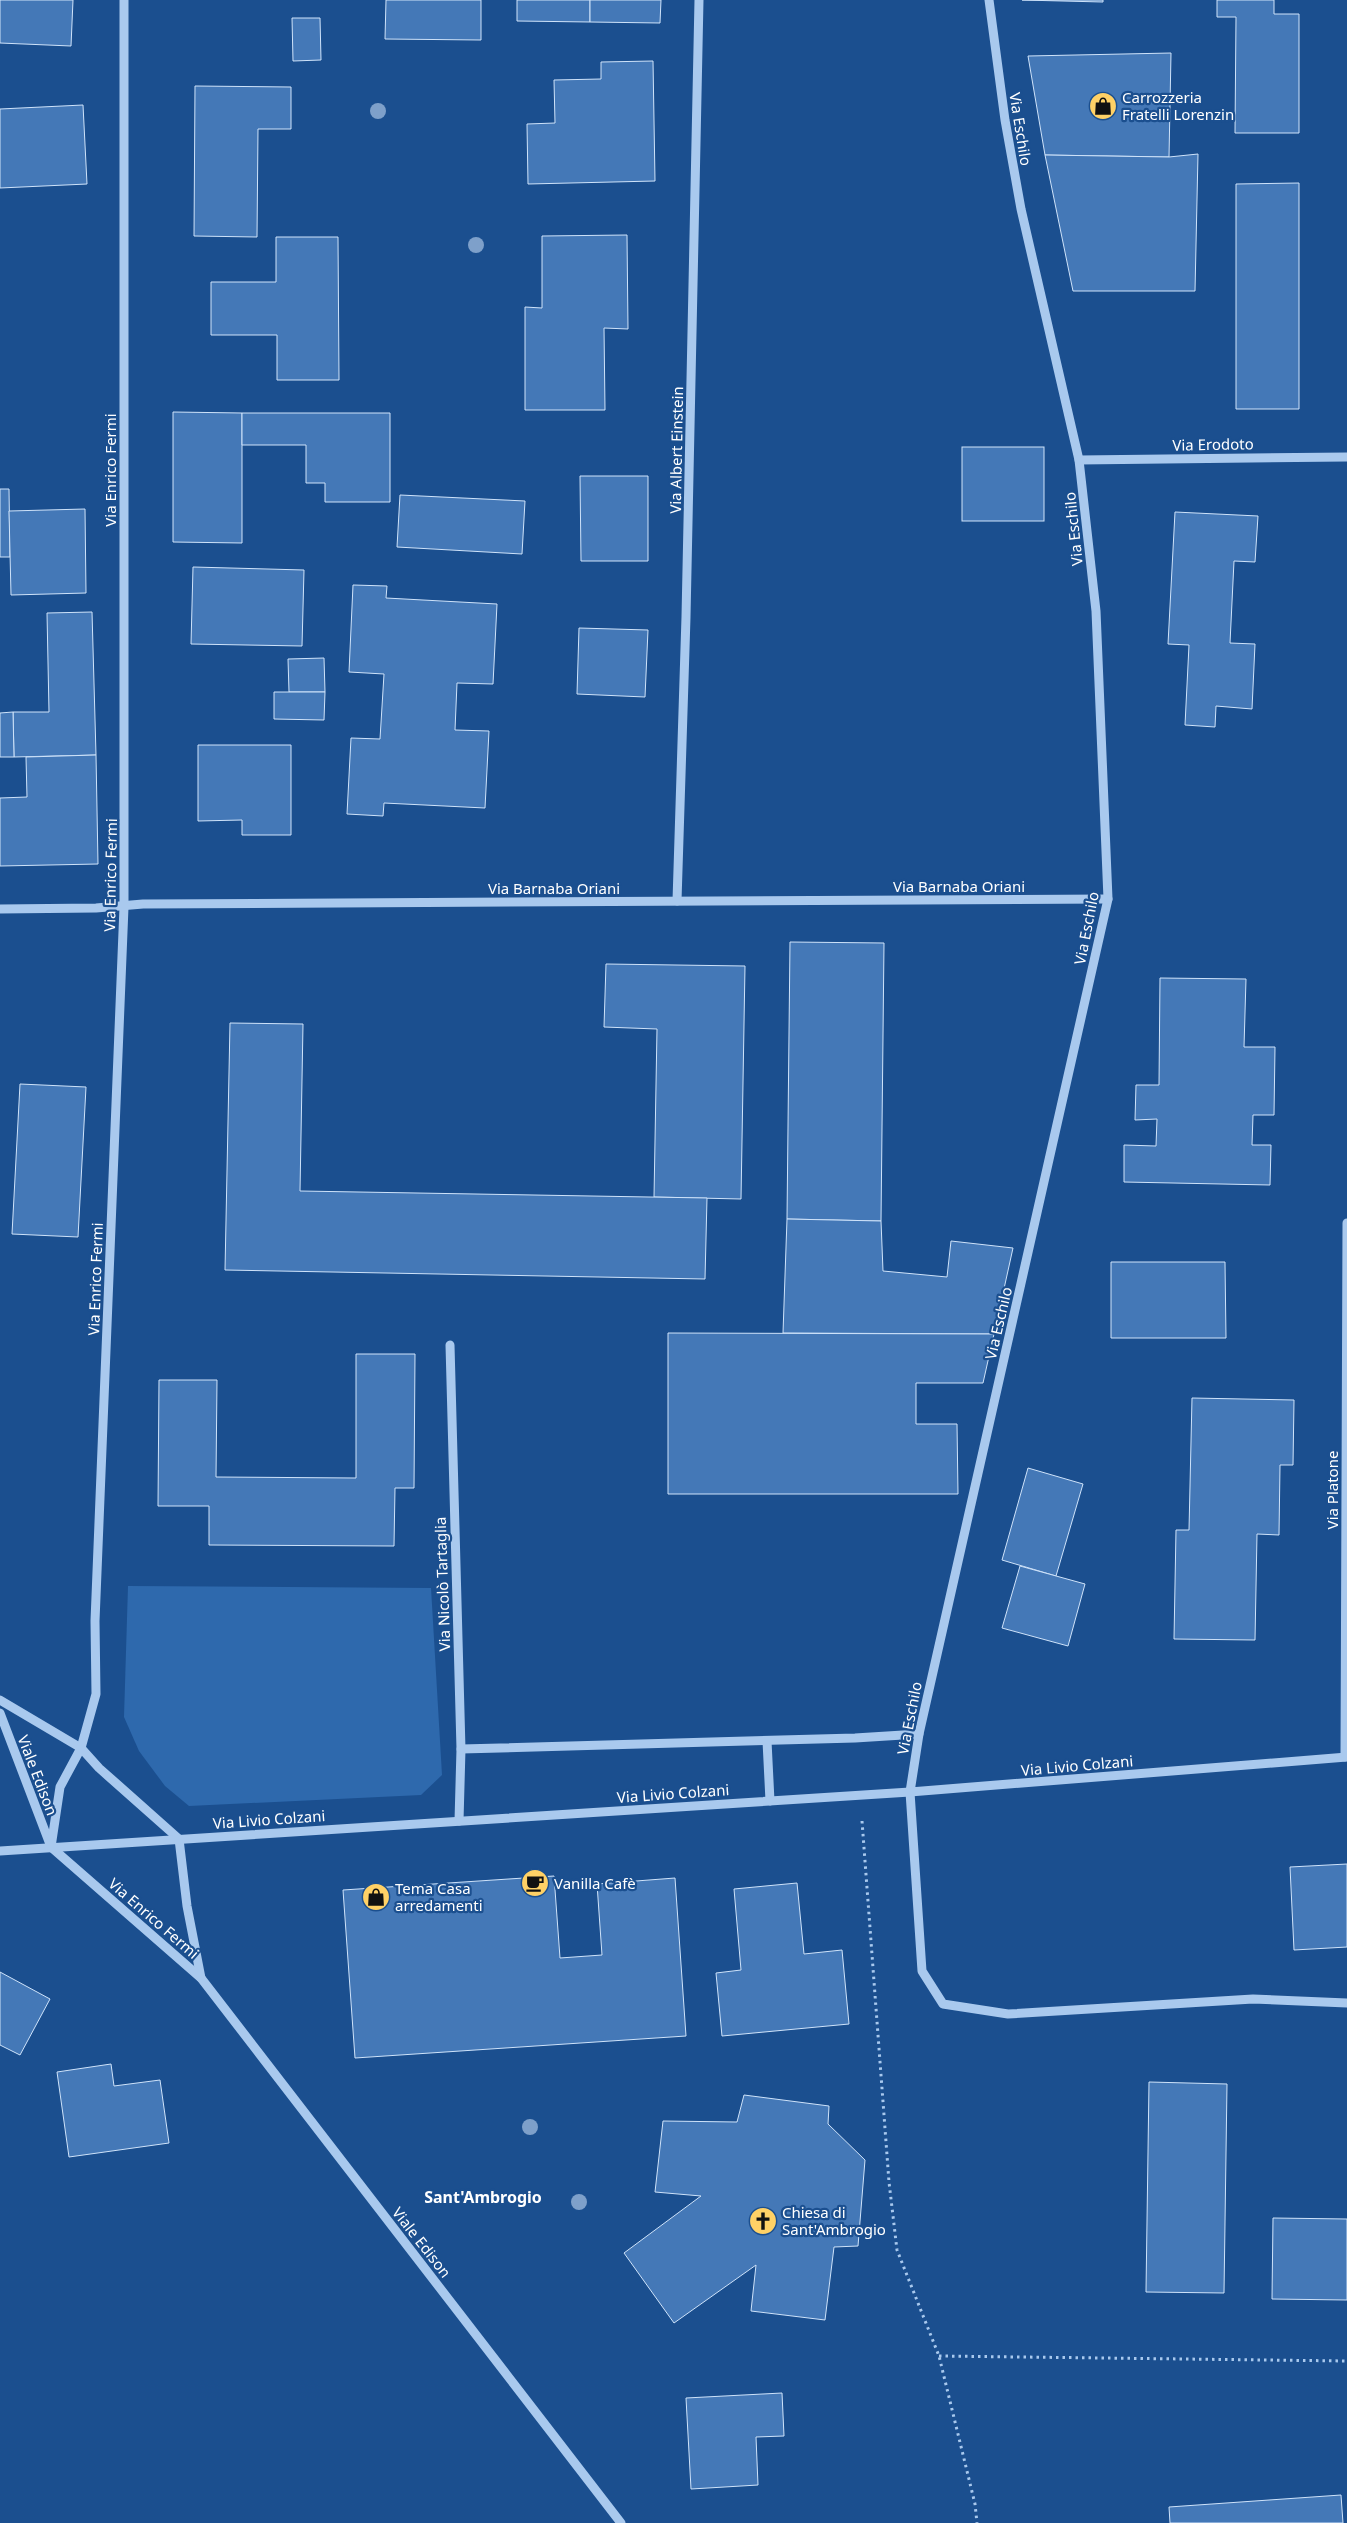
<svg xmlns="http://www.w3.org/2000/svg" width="1347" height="2523" font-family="'Noto Sans',sans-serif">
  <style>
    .green { fill: #2e69ad }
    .building { fill: #4478b7; stroke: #cfe3fa }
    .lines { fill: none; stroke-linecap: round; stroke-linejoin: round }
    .path { stroke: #a9c9ee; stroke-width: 3; stroke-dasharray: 2.5 4; stroke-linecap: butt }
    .minor { stroke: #a9c9ee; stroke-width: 9 }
    .tree { fill: #7ea0ca }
    .labels { text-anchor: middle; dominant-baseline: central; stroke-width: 4.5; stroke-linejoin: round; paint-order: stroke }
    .poi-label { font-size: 15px; fill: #fff; stroke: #1b4f8f; text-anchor: start }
    .street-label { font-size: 15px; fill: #fff; stroke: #1b4f8f }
    .neighbourhood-label { font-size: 16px; font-weight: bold; fill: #fff; stroke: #1b4f8f }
  </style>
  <rect width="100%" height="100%" fill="#1b4f8f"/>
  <!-- green -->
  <path class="green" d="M128,1586L431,1588L442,1775L421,1795L189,1806L165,1786L139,1751L124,1717Z"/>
  <!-- building -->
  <g class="building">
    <path d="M0,0H73L71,46L0,43Z"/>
    <path d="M386,0H481V40L385,39Z"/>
    <path d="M517,0H590V22L517,21Z"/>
    <path d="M590,0H661L660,23L590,22Z"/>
    <path d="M1022,0H1103V2Z"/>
    <path d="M1217,0H1274V14H1299V133H1235L1236,17H1217Z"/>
    <path d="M292,18H320L321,60L293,61Z"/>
    <path d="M1171,53L1169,157L1045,155L1028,56Z"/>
    <path d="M653,61L655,181L528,184L527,124L555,123L554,80L601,79V62Z"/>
    <path d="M195,86L291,87V129H258L257,237L194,236Z"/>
    <path d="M83,105L87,184L0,188V109Z"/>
    <path d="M1198,154L1195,291H1073L1045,155L1169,157Z"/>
    <path d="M1299,183V409H1236V184Z"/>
    <path d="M627,235L628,329L604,328L605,410H525V307L542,308V236Z"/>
    <path d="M276,237H338L339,380H277V335H211V282H276Z"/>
    <path d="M173,412L242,413V543L173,542Z"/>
    <path d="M242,413H390V502H325V483H306V445H242Z"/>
    <rect x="962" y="447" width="82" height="74"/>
    <path d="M580,476H648V561H581Z"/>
    <path d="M0,489H9L10,557H0Z"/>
    <path d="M400,495L525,501L522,554L397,547Z"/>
    <path d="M85,509L86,593L11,595L9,511Z"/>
    <path d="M1175,512L1258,516L1255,562L1234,561L1230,643L1255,644L1252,709L1216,706L1215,727L1185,725L1189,645L1168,644Z"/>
    <path d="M193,567L304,570L302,646L191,644Z"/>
    <path d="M353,585L387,586L386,598L497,604L493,684L457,683L455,730L489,731L485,808L384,803L383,816L347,814L351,738L380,739L384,674L349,672Z"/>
    <path d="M92,612L96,755L14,757L13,712H49L47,613Z"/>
    <path d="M579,628L648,630L645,697L577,694Z"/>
    <path d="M324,658L325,692H289L288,659Z"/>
    <path d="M274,692H325L324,720L274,719Z"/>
    <path d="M13,712L14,757H0V713Z"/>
    <path d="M198,745H291V835H242V820L198,821Z"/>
    <path d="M96,755L98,864L0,866V798L27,797L26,757Z"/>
    <path d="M790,942L884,943L881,1221L787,1219Z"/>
    <path d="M606,964L745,966L741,1199L654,1197L657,1029L604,1027Z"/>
    <path d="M1160,978L1246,979L1244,1047H1275L1274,1115H1253L1252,1145H1271L1270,1185L1124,1182V1145L1156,1146L1157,1119L1135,1120L1136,1085H1159Z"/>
    <path d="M230,1023L303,1024L300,1191L707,1198L705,1279L225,1270Z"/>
    <path d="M20,1084L86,1087L78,1237L12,1234Z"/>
    <path d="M787,1219L881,1221L883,1271L947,1277L951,1241L1013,1248L994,1334L783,1333Z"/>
    <path d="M1111,1262H1225L1226,1338H1111Z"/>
    <path d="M668,1333L994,1334L983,1383H916V1424H957L958,1494H668Z"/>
    <path d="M356,1354H415L414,1488H395L394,1546L209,1545V1506H158L159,1380H217L216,1477L356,1478Z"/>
    <path d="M1192,1398L1294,1400L1293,1465H1280L1279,1535L1257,1534L1255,1640L1174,1639L1176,1530H1189Z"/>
    <path d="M1028,1468L1083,1484L1056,1576L1002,1560Z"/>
    <path d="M1020,1566L1085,1584L1068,1646L1002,1628Z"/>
    <path d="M1347,1864V1947L1294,1950L1290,1867Z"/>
    <path d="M554,1876L560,1958L602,1955L597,1884L675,1878L686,2036L355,2058L343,1890Z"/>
    <path d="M797,1883L804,1954L842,1950L849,2024L722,2036L716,1973L741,1970L734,1889Z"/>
    <path d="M0,1972L50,1999L20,2055L0,2045Z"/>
    <path d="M111,2064L114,2086L160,2080L169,2143L69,2157L57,2072Z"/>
    <path d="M1149,2082L1227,2084L1224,2293L1146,2292Z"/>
    <path d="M744,2095L829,2106L828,2124L865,2160L858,2246L834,2247L825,2320L751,2311L756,2265L674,2323L624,2253L701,2196L655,2192L663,2121L737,2122Z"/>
    <path d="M1273,2218L1347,2219V2300L1272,2299Z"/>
    <path d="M782,2393L784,2436L756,2437L758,2485L691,2489L686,2398Z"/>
    <path d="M1341,2495L1343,2523H1170L1169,2507Z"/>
  </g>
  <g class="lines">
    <!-- path -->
    <g class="path">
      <path d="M862,1821L889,2182L897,2250L939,2356L975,2504L977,2523"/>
      <path d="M939,2356L1347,2361"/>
    </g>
    <!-- minor -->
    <g class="minor">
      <path d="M989,0L1005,120L1021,209L1079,460L1096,611L1108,899L919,1734L910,1792L922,1971L943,2004L1008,2014L1253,1999L1347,2003"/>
      <path d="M1079,460L1347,457"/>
      <path d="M677,901L686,617L699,0"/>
      <path d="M0,909L96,908L143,904L1108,899"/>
      <path d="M450,1345L461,1749L459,1821"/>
      <path d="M0,1700L81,1748L99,1768L179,1839L187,1906L201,1978"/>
      <path d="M0,1713L51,1847L201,1978L621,2523"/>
      <path d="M767,1741L770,1801"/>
      <path d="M461,1749L855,1738L919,1734"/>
      <path d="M1345,1757L1347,1223"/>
      <path d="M51,1847L60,1787L81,1748L96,1694L95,1621L124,907V0"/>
      <path d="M0,1851L910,1792L1347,1757"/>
    </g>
  </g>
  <!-- trees -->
  <g class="tree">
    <circle cx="378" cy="111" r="8"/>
    <circle cx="476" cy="245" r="8"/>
    <circle cx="530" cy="2127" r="8"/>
    <circle cx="579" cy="2202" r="8"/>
  </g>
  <!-- icons -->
  <defs>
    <g id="shop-disc" transform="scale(1.4375)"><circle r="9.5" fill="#ffd166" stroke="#1b4f8f"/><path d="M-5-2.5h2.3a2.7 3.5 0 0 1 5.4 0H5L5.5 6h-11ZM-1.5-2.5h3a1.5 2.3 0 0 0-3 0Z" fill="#111"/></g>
    <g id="cafe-disc" transform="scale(1.4375)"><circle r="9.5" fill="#ffd166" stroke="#1b4f8f"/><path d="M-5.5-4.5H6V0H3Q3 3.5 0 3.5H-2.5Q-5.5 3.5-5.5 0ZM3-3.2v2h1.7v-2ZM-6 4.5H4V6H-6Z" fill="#111"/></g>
    <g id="church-disc" transform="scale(1.4375)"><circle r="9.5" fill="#ffd166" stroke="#1b4f8f"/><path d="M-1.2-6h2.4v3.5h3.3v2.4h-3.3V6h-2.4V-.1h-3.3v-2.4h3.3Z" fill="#111"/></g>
  </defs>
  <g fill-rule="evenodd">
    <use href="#shop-disc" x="1103" y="106"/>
    <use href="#cafe-disc" x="535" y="1883"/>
    <use href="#shop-disc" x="376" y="1897"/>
    <use href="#church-disc" x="763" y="2221"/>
  </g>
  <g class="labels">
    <!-- poi labels -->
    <g class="poi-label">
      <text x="1122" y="97">Carrozzeria<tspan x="1122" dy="17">Fratelli Lorenzin</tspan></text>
      <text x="554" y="1883">Vanilla Cafè</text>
      <text x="395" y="1888">Tema Casa<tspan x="395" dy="17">arredamenti</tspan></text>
      <text x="782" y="2212">Chiesa di<tspan x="782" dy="17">Sant'Ambrogio</tspan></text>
    </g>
    <!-- street labels -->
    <g class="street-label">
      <text transform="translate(1021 129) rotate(81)">Via Eschilo</text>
      <text transform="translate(1213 444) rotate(-1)">Via Erodoto</text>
      <text transform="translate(676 450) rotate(-89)">Via Albert Einstein</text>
      <text transform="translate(110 470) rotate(-90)">Via Enrico Fermi</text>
      <text transform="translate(1073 529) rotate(-96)">Via Eschilo</text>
      <text transform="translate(110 875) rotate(-89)">Via Enrico Fermi</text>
      <text x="959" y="886">Via Barnaba Oriani</text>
      <text x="554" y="888">Via Barnaba Oriani</text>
      <text transform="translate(1086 928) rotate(-79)">Via Eschilo</text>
      <text transform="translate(95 1279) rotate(-88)">Via Enrico Fermi</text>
      <text transform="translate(998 1323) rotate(-77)">Via Eschilo</text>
      <text transform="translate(1332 1490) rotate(-90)">Via Platone</text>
      <text transform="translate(442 1584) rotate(-92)">Via Nicolò Tartaglia</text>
      <text transform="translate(909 1718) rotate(-79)">Via Eschilo</text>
      <text transform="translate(1077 1765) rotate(-5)">Via Livio Colzani</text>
      <text transform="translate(38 1775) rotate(69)">Viale Edison</text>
      <text transform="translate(673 1793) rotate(-4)">Via Livio Colzani</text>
      <text transform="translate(269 1819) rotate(-4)">Via Livio Colzani</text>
      <text transform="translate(154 1918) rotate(41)">Via Enrico Fermi</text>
      <text transform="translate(422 2242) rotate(52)">Viale Edison</text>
    </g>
    <!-- neighbourhood labels -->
    <g class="neighbourhood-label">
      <text x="483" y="2197">Sant'Ambrogio</text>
    </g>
  </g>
</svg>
